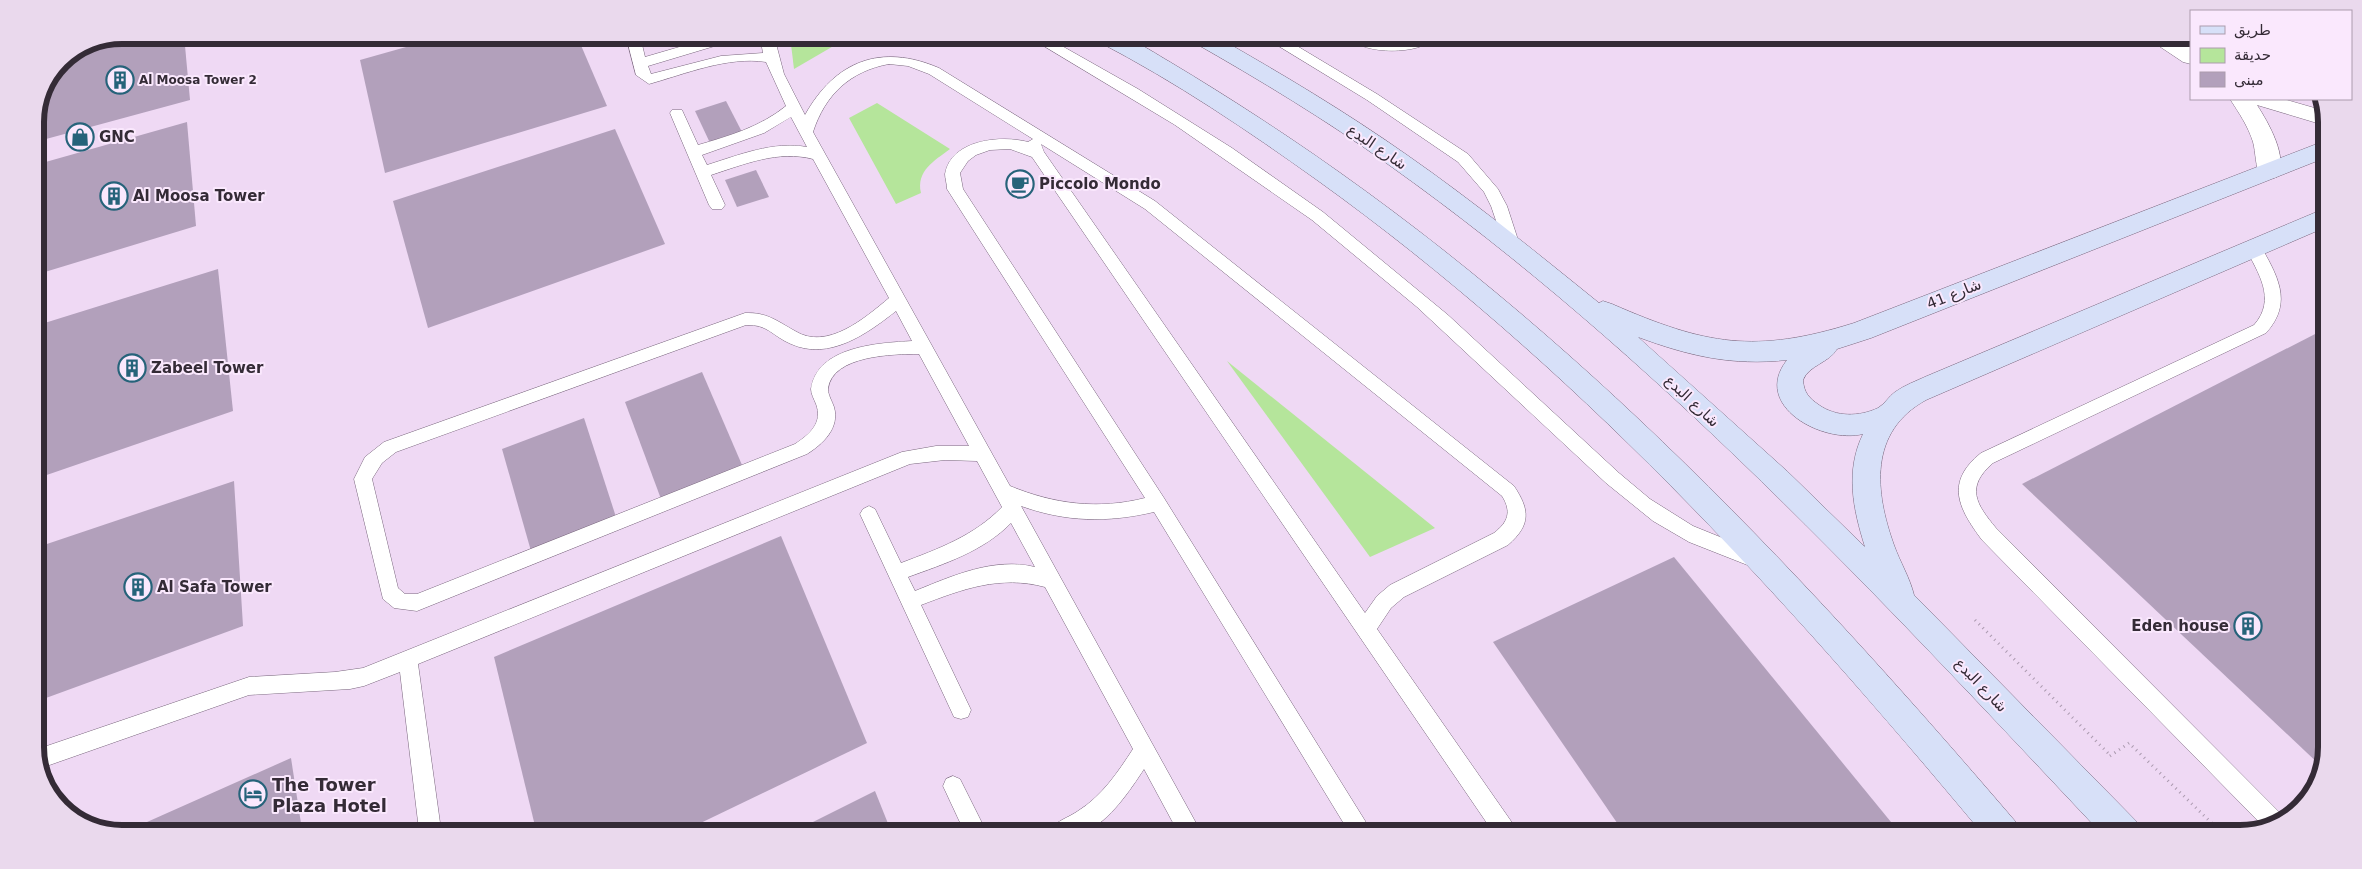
<svg xmlns="http://www.w3.org/2000/svg" width="2362" height="869" font-family="'DejaVu Sans','Noto Naskh Arabic',sans-serif">
  <style>
    .green { fill: #b5e59b }
    .building { fill: #b2a0bb }
    .lines { fill: none; stroke-linecap: round; stroke-linejoin: round }
    .lane-casing { stroke: #79667d; stroke-width: 1 }
    .street-casing { stroke: #79667d; stroke-width: 1 }
    .secondary-casing { stroke: #79667d; stroke-width: 1 }
    .path-far1 { stroke: #ab9aaf; stroke-width: 2.5; stroke-dasharray: 1 3; stroke-linecap: butt }
    .path { stroke: #ab9aaf; stroke-width: 3; stroke-dasharray: 1 4.5; stroke-linecap: butt }
    .lane { fill: #fff; fill-rule: evenodd }
    .street { fill: #fff; fill-rule: evenodd }
    .secondary { fill: #d7e0f8; fill-rule: evenodd }
    .labels { text-anchor: middle; dominant-baseline: central; stroke-width: 4; stroke-linejoin: round; paint-order: stroke }
    .far-poi-label { font-size: 12px; font-weight: bold; fill: #342b36; stroke: #fae8fd; text-anchor: start }
    .poi-label { font-size: 15px; font-weight: bold; fill: #342b36; stroke: #fae8fd; text-anchor: start }
    .street-label { font-size: 15px; fill: #342b36; stroke: #fae8fd }
    .near-poi-label { font-size: 18px; font-weight: bold; fill: #342b36; stroke: #fae8fd; text-anchor: start }
    .rim { fill: none; stroke: #342b36; stroke-width: 6 }
  </style>
  <rect width="100%" height="100%" fill="#efd9f4"/>
  <!-- green -->
  <g class="green">
    <path d="M790,36L849,37L794,69Z"/>
    <path d="M877,103L950,149C934,161 916,171 921,193L896,204L849,118Z"/>
    <path d="M1227,361L1435,528L1370,557Z"/>
  </g>
  <!-- building -->
  <g class="building">
    <path d="M122,35H184L190,100L35,142V117L61,60L89,42Z"/>
    <path d="M445,36H577L607,106L385,173L360,60Z"/>
    <path d="M726,101L742,132L710,143L695,111Z"/>
    <path d="M187,122L196,226L35,275V165Z"/>
    <path d="M615,129L665,244L428,328L393,201Z"/>
    <path d="M756,170L769,197L737,207L725,180Z"/>
    <path d="M218,269L233,411L35,479V326Z"/>
    <path d="M2319,332L2325,336L2323,768L2022,484Z"/>
    <path d="M702,372L742,465L661,499L625,402Z"/>
    <path d="M584,418L616,517L531,551L502,449Z"/>
    <path d="M234,481L243,626L35,702V548Z"/>
    <path d="M781,536L867,743L684,831L536,830L494,657Z"/>
    <path d="M1674,557L1900,833H1624L1493,642Z"/>
    <path d="M291,758L302,830H129Z"/>
    <path d="M875,791L891,831H795Z"/>
  </g>
  <g class="lines">
    <!-- lane casing -->
    <g class="lane-casing">
      <g id="lane">
        <path d="M626,36H640L645,57L717,36H740L738,39L648,66L651,74L721,56L763,53L760,36H774L784,74L805,115C835,61 881,43 939,68L1155,201L1514,486C1530,510 1531,525 1508,545L1404,597L1391,608L1377,629L1513,824L1516,832H1493L1032,157L1010,149L990,150L976,155L968,161L960,173L963,189L1164,498L1372,832H1349L1154,512C1107,523 1066,522 1021,506L1201,832H1178L1144,769C1131,789 1109,822 1086,831C1076,834 1060,832 1050,831C1055,821 1068,818 1078,811C1102,796 1118,772 1133,749L1045,587C1000,575 963,589 921,605L971,710L968,717L961,719L954,717L860,514L863,509L869,506L875,509L901,563C938,549 974,536 1002,507L977,461L945,460L910,464L418,664L441,830H419L400,672L364,686L350,689L249,695L41,768L35,753L38,749L249,677L335,672L363,668L902,452L936,446H969L919,354C894,354 832,355 828,389C828,395 832,401 834,407C840,428 823,444 807,454L417,611L394,608L383,599L354,479L365,457L384,442L745,313C767,312 777,321 795,331C827,351 865,318 889,298L813,159C778,150 745,164 711,175L725,205L722,209H712L709,205L670,113L672,110H682L698,145C729,136 760,127 786,106L766,62C728,56 685,74 649,84L636,75ZM889,64L908,66L929,74L1033,139L1028,142C1002,135 951,139 945,174C945,178 947,184 947,189L1145,498C1098,510 1054,504 1010,486L813,132C825,95 850,71 889,64ZM791,117L807,147C773,141 739,155 707,165L702,155L764,133ZM1041,144L1145,209L1502,496C1512,512 1508,522 1494,533L1390,585L1377,596L1365,613L1044,152ZM896,311L912,341C879,343 817,346 811,389C811,394 814,399 816,404C823,423 810,434 795,444L417,594H405L398,588L372,479L382,463L396,452L746,325C768,324 772,336 791,344C829,361 867,334 896,311ZM1011,523L1035,567C994,557 952,576 915,591L908,577C944,564 984,551 1011,523Z"/>
        <path d="M1029,37H1046L1138,89L1232,148L1323,212L1448,315L1619,473L1650,499L1693,526L1762,554L1764,560L1762,566L1755,568L1689,542L1653,521L1606,483L1417,307L1312,220L1175,125Z"/>
        <path d="M1264,37H1282L1377,94L1468,154L1498,189L1507,206L1520,246L1518,250L1512,252L1506,250L1491,206L1484,192L1458,162L1367,100Z"/>
        <path d="M1350,38C1364,37 1376,43 1390,43C1405,43 1418,37 1434,38C1421,55 1363,55 1350,38Z"/>
        <path d="M2253,241L2259,243C2277,275 2294,302 2266,333L1993,463C1965,487 1976,504 1996,528L2282,815L2284,819L2263,826L1982,540C1958,508 1945,482 1981,453L2254,325C2277,299 2258,273 2245,247L2247,243Z"/>
        <path d="M953,776L960,779L986,831H964L943,786L946,779Z"/>
      </g>
    </g>
    <!-- street casing -->
    <g class="street-casing">
      <g id="street">
        <path d="M2154,39H2179L2191,47V64L2183,62L2156,44Z"/>
        <path d="M2230,99H2283L2325,111L2327,126L2257,105C2268,122 2289,158 2277,177L2269,179L2261,177C2255,167 2256,153 2253,142C2248,126 2239,113 2230,99Z"/>
      </g>
    </g>
    <!-- secondary casing -->
    <g class="secondary-casing">
      <g id="secondary">
        <path d="M1096,37C1106,37 1118,35 1127,39C1142,44 1156,54 1170,62C1200,80 1229,98 1258,117C1555,310 1787,555 2015,821L2020,834L1982,833C1782,593 1572,363 1317,180C1247,130 1176,82 1099,42Z"/>
        <path d="M1191,37H1217C1282,74 1346,112 1407,155C1473,201 1536,252 1599,303L1603,301L1612,304C1706,345 1755,354 1854,323L2327,140V157L1871,338L1837,349C1829,363 1809,365 1803,380C1804,393 1809,398 1819,405C1836,417 1859,417 1878,408C1885,404 1889,396 1895,392C1905,385 1916,381 1927,376L2326,208V227L1926,400C1868,432 1875,492 1894,545C1900,562 1910,578 1914,595L2137,822L2142,834H2102C1879,597 1655,354 1389,165C1326,120 1260,80 1193,42ZM1638,337C1689,356 1732,366 1787,360C1751,406 1823,444 1863,434C1845,471 1853,509 1865,547L1788,472Z"/>
      </g>
    </g>
    <!-- path-far1 -->
    <path class="path-far1" d="M2123,39L2133,46"/>
    <!-- path -->
    <g class="path">
      <path d="M1975,620L2111,756"/>
      <path d="M2110,756L2129,743L2223,834"/>
    </g>
    <!-- lane -->
    <use href="#lane" class="lane"/>
    <!-- street -->
    <use href="#street" class="street"/>
    <!-- secondary -->
    <use href="#secondary" class="secondary"/>
  </g>
  <!-- icons -->
  <defs>
    <g id="building-ring" transform="scale(1.4375)"><circle r="9.5" fill="#fae8fd" stroke="#26637a" stroke-width="1.5"/><path d="M-4-6H4V6H1V3H-1V6H-4ZM-2.5-4.3h1.7v1.8h-1.7ZM.8-4.3h1.7v1.8H.8ZM-2.5-1h1.7V.8h-1.7ZM.8-1h1.7V.8H.8Z" fill="#26637a"/></g>
    <g id="shop-ring" transform="scale(1.4375)"><circle r="9.5" fill="#fae8fd" stroke="#26637a" stroke-width="1.5"/><path d="M-5-2.5h2.3a2.7 3.5 0 0 1 5.4 0H5L5.5 6h-11ZM-1.5-2.5h3a1.5 2.3 0 0 0-3 0Z" fill="#26637a"/></g>
    <g id="cafe-ring" transform="scale(1.4375)"><circle r="9.5" fill="#fae8fd" stroke="#26637a" stroke-width="1.5"/><path d="M-5.5-4.5H6V0H3Q3 3.5 0 3.5H-2.5Q-5.5 3.5-5.5 0ZM3-3.2v2h1.7v-2ZM-6 4.5H4V6H-6Z" fill="#26637a"/></g>
    <g id="hotel-ring" transform="scale(1.4375)"><circle r="9.5" fill="#fae8fd" stroke="#26637a" stroke-width="1.5"/><path d="M-6-4.5h1.5V1H6V5H4.5V3h-9V5H-6ZM-4 0a1.8 1.8 0 1 1 3.6 0ZM.5 0V-2.5h3Q6-2.5 6 0Z" fill="#26637a"/></g>
  </defs>
  <g fill-rule="evenodd">
    <use href="#building-ring" x="120" y="80"/>
    <use href="#shop-ring" x="80" y="137"/>
    <use href="#cafe-ring" x="1020" y="184"/>
    <use href="#building-ring" x="114" y="196"/>
    <use href="#building-ring" x="132" y="368"/>
    <use href="#building-ring" x="138" y="587"/>
    <use href="#building-ring" x="2248" y="626"/>
    <use href="#hotel-ring" x="253" y="794"/>
  </g>
  <g class="labels">
    <!-- far-poi labels -->
    <g class="far-poi-label">
      <text x="139" y="80">Al Moosa Tower 2</text>
    </g>
    <!-- poi labels -->
    <g class="poi-label">
      <text x="99" y="137">GNC</text>
      <text x="1039" y="184">Piccolo Mondo</text>
      <text x="133" y="196">Al Moosa Tower</text>
      <text x="151" y="368">Zabeel Tower</text>
      <text x="157" y="587">Al Safa Tower</text>
      <text x="2229" y="626" text-anchor="end">Eden house</text>
    </g>
    <!-- street labels -->
    <g class="street-label">
      <text transform="translate(1377 147) rotate(34)">شارع البدع</text>
      <text transform="translate(1954 294) rotate(-22)">شارع 41</text>
      <text transform="translate(1692 401) rotate(43)">شارع البدع</text>
      <text transform="translate(1981 685) rotate(46)">شارع البدع</text>
    </g>
    <!-- near-poi labels -->
    <g class="near-poi-label">
      <text x="272" y="784">The Tower<tspan x="272" dy="21">Plaza Hotel</tspan></text>
    </g>
  </g>
  <!-- crop -->
  <path d="M0 0H2362V869H0ZM122 44H2240A78 78 0 0 1 2318 122V747A78 78 0 0 1 2240 825H122A78 78 0 0 1 44 747V122A78 78 0 0 1 122 44Z" fill="#ead9ed" fill-rule="evenodd"/>
  <path class="rim" d="M122 44H2240A78 78 0 0 1 2318 122V747A78 78 0 0 1 2240 825H122A78 78 0 0 1 44 747V122A78 78 0 0 1 122 44Z"/>
  <!-- legend -->
  <rect x="2190" y="10" width="162" height="90" fill="#fae8fd" stroke="#ab9cad"/>
  <rect x="2200" y="26" width="25" height="8" fill="#d7e0f8" stroke="#ab9cad"/>
  <text x="2234" y="35" font-size="15" fill="#342b36">طريق</text>
  <rect x="2200" y="48" width="25" height="15" fill="#b5e59b" stroke="#ab9cad"/>
  <text x="2234" y="60" font-size="15" fill="#342b36">حديقة</text>
  <rect x="2200" y="72" width="25" height="15" fill="#b2a0bb" stroke="#ab9cad"/>
  <text x="2234" y="85" font-size="15" fill="#342b36">مبنى</text>
</svg>
